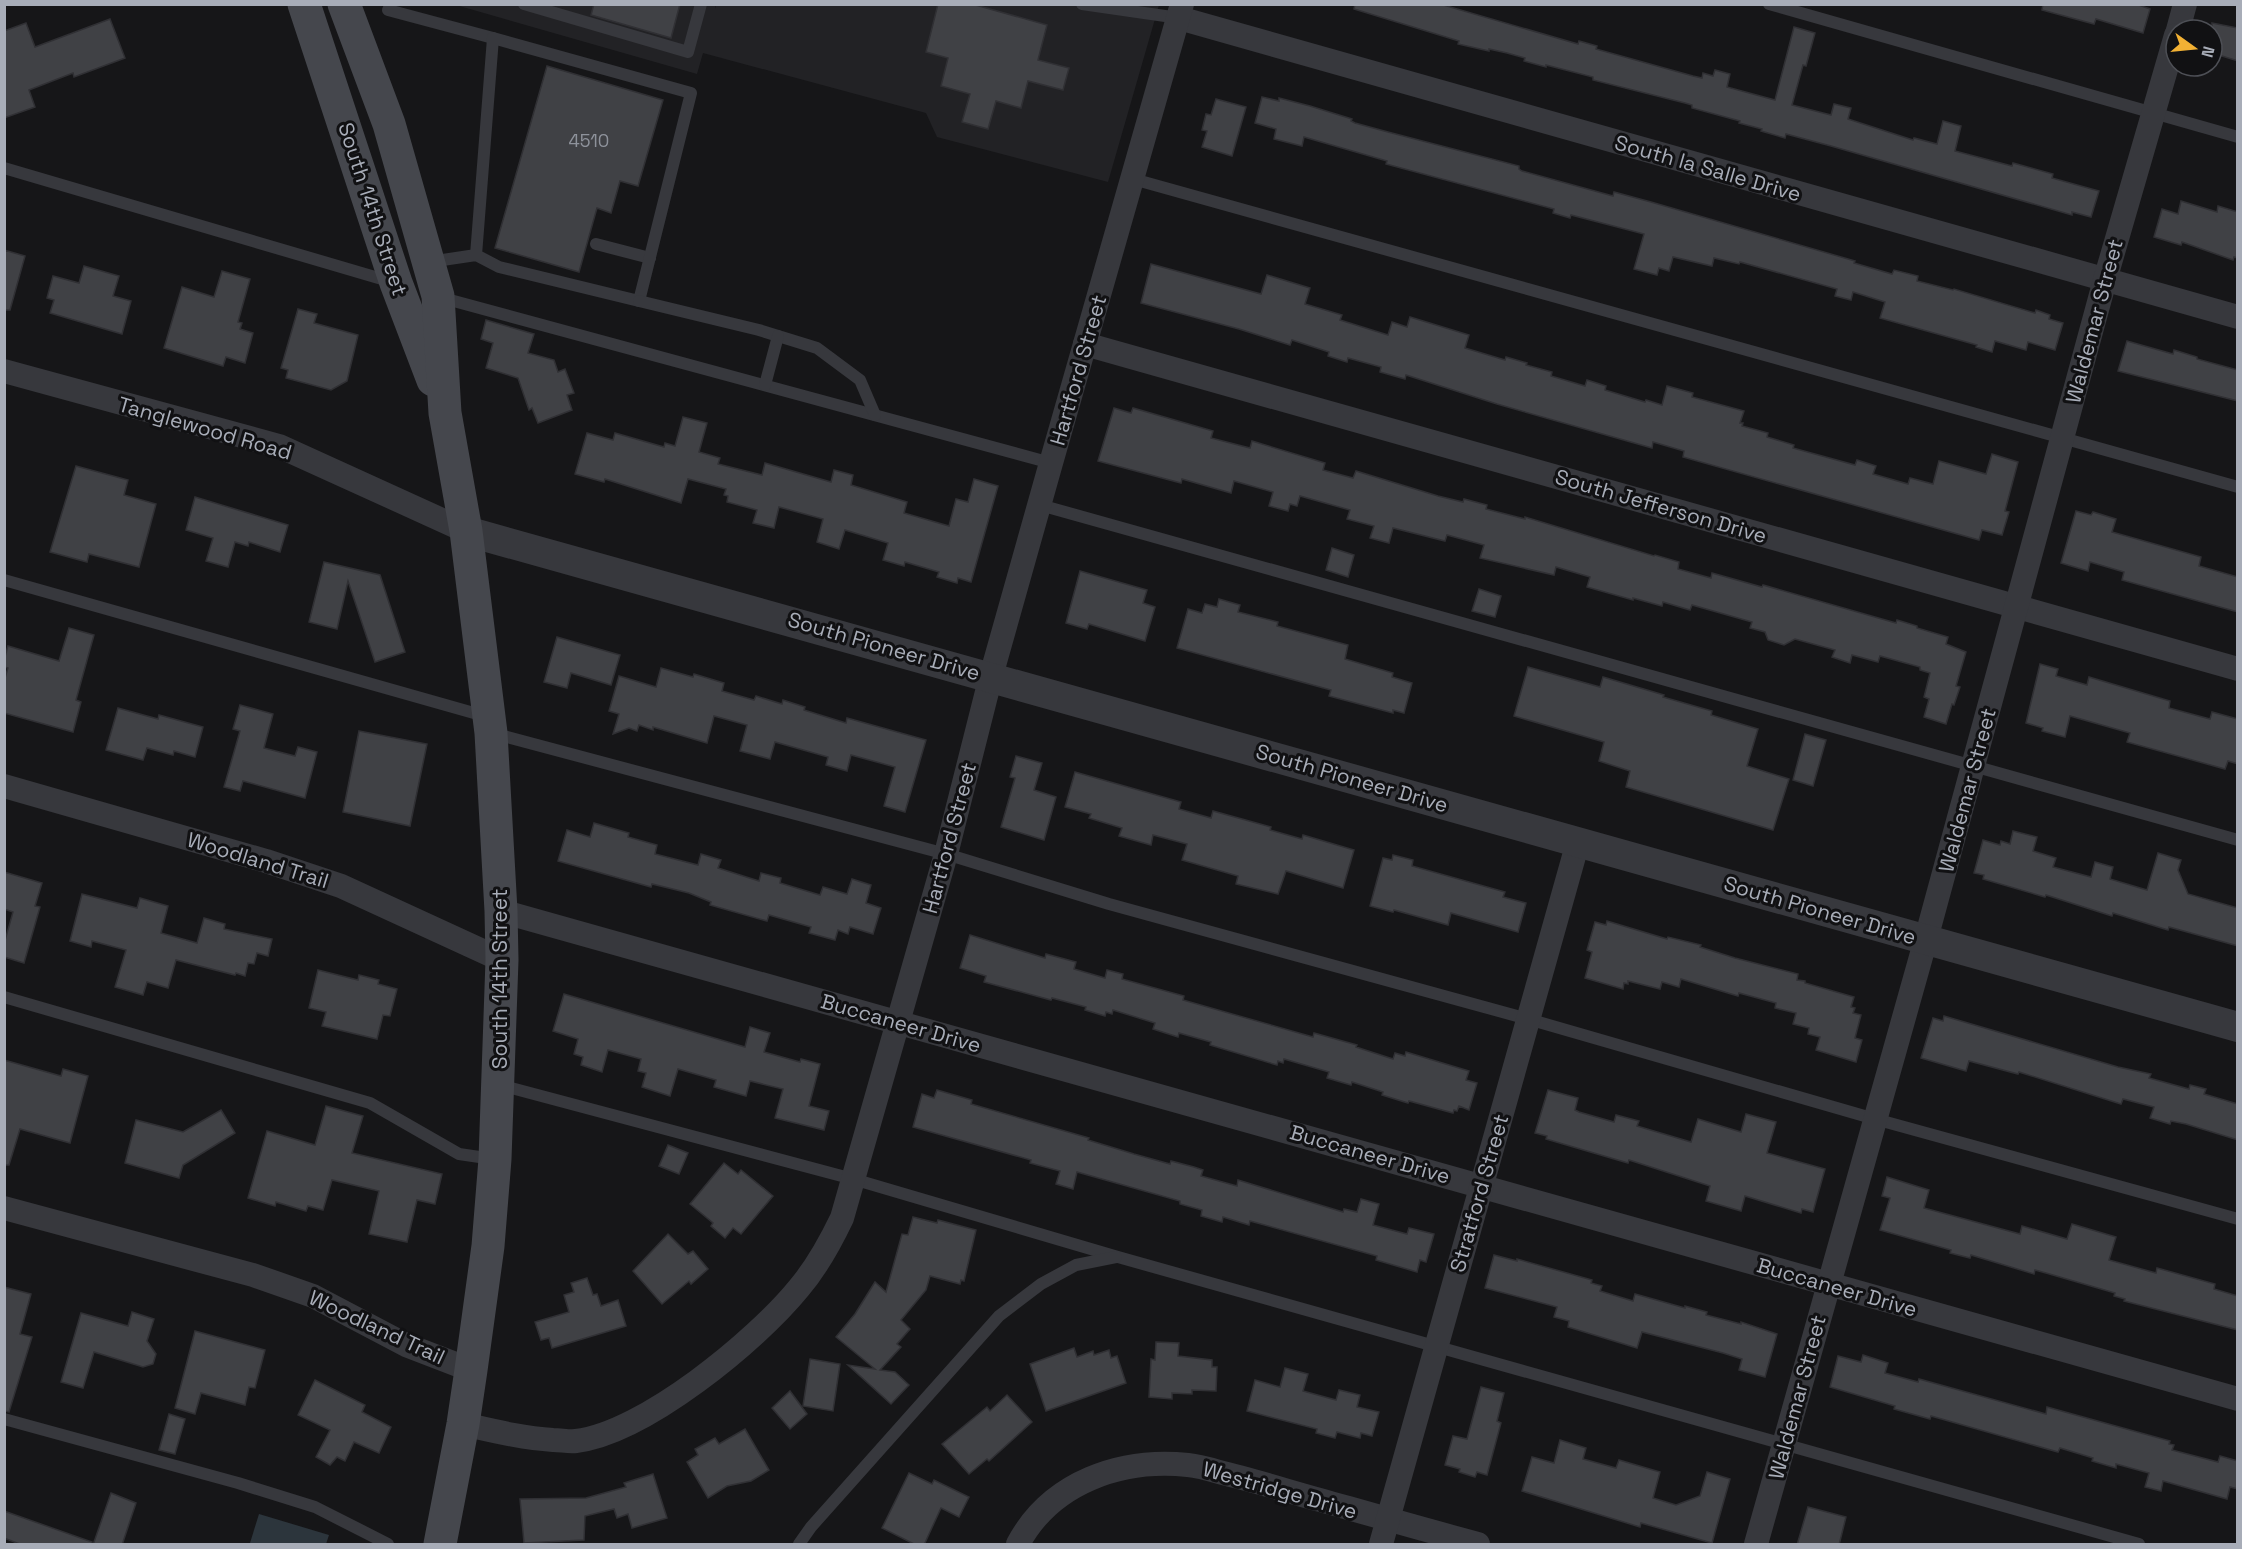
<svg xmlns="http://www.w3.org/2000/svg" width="2242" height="1549" font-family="'Space Grotesk',sans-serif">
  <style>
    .built { fill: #222225 }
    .water { fill: #2c353c }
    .building { fill: #404145; stroke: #303034; stroke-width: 1.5 }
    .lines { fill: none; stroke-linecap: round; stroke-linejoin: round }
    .service { stroke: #37383d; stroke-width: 12 }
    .minor { stroke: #37383d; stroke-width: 24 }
    .tertiary { stroke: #37383d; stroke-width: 30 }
    .secondary { stroke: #45474d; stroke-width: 33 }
    .labels { text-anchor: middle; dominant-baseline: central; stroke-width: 6; stroke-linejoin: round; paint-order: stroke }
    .number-label { font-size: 18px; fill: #8e929b }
    .street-label { font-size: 21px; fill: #a8adb8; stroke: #111113 }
  </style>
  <rect width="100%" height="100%" fill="#161618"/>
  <!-- built -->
  <path class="built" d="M716,4L1159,5L1108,182L937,137L926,113L703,53L697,74L456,5H715V9Z"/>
  <!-- water -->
  <path class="water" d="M259,1514L329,1535L326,1544L250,1543Z"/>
  <!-- building -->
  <g class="building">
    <path d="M594,4H680L671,38L591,15Z"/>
    <path d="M938,4H972L1047,25L1038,60L1069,68L1063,90L1028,81L1021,108L996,101L988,129L962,122L970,94L941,86L948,58L926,52Z"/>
    <path d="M1355,4H1440L1578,44L1579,41L1597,46L1596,49L1693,76L1702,78L1703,73L1713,76L1715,70L1730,74L1727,87L1775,100L1794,27L1815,33L1806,66L1803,65L1792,105L1831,115L1834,104L1851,108L1848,119L1913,140L1914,138L1937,144L1943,121L1961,126L1955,151L2012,166L2013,163L2053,174L2052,178L2099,191L2091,217L2072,212V215L1831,146L1786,134L1785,138L1761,131L1762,129L1739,123L1740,121L1692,108V105L1685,103L1593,80V77L1546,65V67L1524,61L1525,58L1507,53L1489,49V51L1458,44L1459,41L1354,9Z"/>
    <path d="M2043,4H2136L2150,9L2143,33L2096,19L2094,24L2042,10Z"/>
    <path d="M110,19L125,58L74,77L73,73L29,90L35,107L4,118V31L26,23L35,47Z"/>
    <path d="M2212,23L2238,28V61L2212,53Z"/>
    <path d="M547,66L663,100L638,186L620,181L611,213L597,208L579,272L495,248Z"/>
    <path d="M1262,97L1279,101V98L1310,106L1352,119L1351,121L1355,123L1388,132L1519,166V169L1522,171L1613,196L1614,192L1651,202L1855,261L1854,263L1892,274L1894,270L1918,276L1917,281L1953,290L1954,289L2035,313L2036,310L2050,315L2049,319L2063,323L2055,350L2028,342L2026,350L1995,341L1992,352L1976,347L1977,345L1880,318L1885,302L1853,292L1851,300L1835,296L1837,289L1740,262L1739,264L1714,258L1712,266L1673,257L1669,271L1659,268L1657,275L1634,269L1644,234L1571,215L1570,218L1553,213L1554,209L1386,164L1387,161L1304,137L1302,146L1274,139L1276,129L1255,123Z"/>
    <path d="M1216,99L1246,107L1232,156L1202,147L1207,131L1202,130L1206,114L1211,115Z"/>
    <path d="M2181,201L2217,212L2218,206L2238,212V258L2234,257L2233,260L2182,242L2181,245L2154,237L2162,209L2178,214Z"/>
    <path d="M4,250L25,256L10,310H4Z"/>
    <path d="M1151,264L1261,294L1267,275L1310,288L1305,304L1342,315L1340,320L1388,335L1392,322L1407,327L1410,317L1469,335L1465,348L1505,360L1506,357L1527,363L1526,365L1552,372L1551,376L1585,386L1587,380L1606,386L1605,390L1645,402L1646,400L1662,405L1667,386L1693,393L1692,397L1744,411L1740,423H1743L1742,426L1768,433L1767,437L1794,445L1793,448L1855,465L1857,460L1876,466L1873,474L1908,484L1910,478L1933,484L1939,461L1986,474L1992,454L2018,462L2005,511L2009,512L2002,535L1982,530L1979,540L1683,457L1684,451L1653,442L1652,448L1497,404L1406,375L1405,379L1380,372L1381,367L1348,358L1347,362L1328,356L1329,352L1292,340L1290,345L1239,329L1141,303Z"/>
    <path d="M84,266L119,276L113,296L131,301L122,334L50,313L54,300L47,298L53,276L79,283Z"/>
    <path d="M222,271L250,279L238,322L242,323L240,329L253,333L245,363L226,357L223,366L164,348L182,287L214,297Z"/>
    <path d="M298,309L317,314L314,323L358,335L347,381L331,390L286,378L288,370L281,368Z"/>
    <path d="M486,320L534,334L528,353L554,360L558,372L565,369L574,393L567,395L572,410L538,423L532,408L529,410L518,378L486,368L493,343L481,339Z"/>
    <path d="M2127,341L2173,354L2174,350L2197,357V359L2238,370V401L2118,371Z"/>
    <path d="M1114,408L1131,413L1133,408L1213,431L1211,438L1250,448L1252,441L1325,463L1323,470L1353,478L1356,471L1438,496L1463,502L1464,499L1487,505L1486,509L1525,519V517L1654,556L1655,555L1679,562L1678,569L1711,578L1712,573L1762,587L1763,585L1896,623L1897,620L1917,626V628L1948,637L1946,644L1966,652L1956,686L1960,687L1954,705L1952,704L1946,724L1924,717L1929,699L1924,697L1930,673L1920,670V667L1880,656L1878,662L1852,655L1850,663L1832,657L1835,650L1795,639L1784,645L1768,640L1765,632L1750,628L1752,622L1692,605L1690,610L1663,602L1662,606L1633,598V600L1587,587L1590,577L1556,567L1554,575L1480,558L1484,545L1447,535L1445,541L1393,528L1389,543L1370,538L1374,526L1347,519L1350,510L1300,496L1297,506L1290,504L1288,511L1269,506L1273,492L1234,481L1231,493L1182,479L1181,483L1098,461Z"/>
    <path d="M683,417L707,423L699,452L720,458L718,464L762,475L765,463L831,482L834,470L853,475L851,485L907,502L904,513L949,526L956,499L968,502L974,479L998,486L971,582L958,578L957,583L937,577L939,572L905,562L904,566L883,560L888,543L845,530L839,549L817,542L823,519L779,507L774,528L753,523L757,510L727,502L728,496L724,495L726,489L688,479L681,503L605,479L604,482L575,474L587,433L613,440L615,433L664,447L665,443L675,446Z"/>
    <path d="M76,466L128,480L124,495L156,504L139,567L89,554L87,562L50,552Z"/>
    <path d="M195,497L288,525L280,552L249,542L248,546L235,542L228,567L206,561L213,538L186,530Z"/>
    <path d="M2076,511L2091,515L2093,512L2116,519L2112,532L2201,557L2199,566L2238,577V612L2122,580L2124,572L2090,562L2088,571L2061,563Z"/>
    <path d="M1332,548L1354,555L1348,577L1326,570Z"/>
    <path d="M324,562L380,575L405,652L375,662L348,581L337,629L309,622Z"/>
    <path d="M1080,571L1147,590L1143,603L1155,607L1145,641L1089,624L1087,629L1066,623Z"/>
    <path d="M1479,589L1501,596L1495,617L1472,611Z"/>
    <path d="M1219,599L1240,605L1238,612L1278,622L1277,626L1348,645L1345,659L1393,673L1392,677L1412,683L1404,713L1393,710V713L1329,696L1331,690L1177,648L1188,609L1202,613L1205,604L1217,607Z"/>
    <path d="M69,628L94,635L76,700L81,702L73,732L4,713V681L8,668L4,667V660L8,646L59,661Z"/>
    <path d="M557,637L620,655L611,685L571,673L567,688L544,682Z"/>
    <path d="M2040,664L2058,669L2056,676L2087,685L2089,677L2170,701L2169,708L2210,719L2212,712L2238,719V764L2228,761L2225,769L2127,742L2130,733L2070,716L2065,737L2042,731L2043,728L2026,723Z"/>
    <path d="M1528,667L1600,687L1603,677L1664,695L1663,697L1712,711L1711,715L1758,729L1747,766L1789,779L1773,830L1626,787L1630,771L1599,761L1604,742L1514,716Z"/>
    <path d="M661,668L693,677L694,674L724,683L722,691L754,700L756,696L782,704L783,700L805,707L804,710L846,723L847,718L926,740L905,812L884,806L895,767L851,755L847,771L826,765L828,757L775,742L770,759L740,751L747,725L714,716L707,743L653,727V730L639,725L637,731L629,728L613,734L619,714L609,711L619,676L656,687Z"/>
    <path d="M240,705L273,714L264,748L295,756L298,747L317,752L305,798L243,781L240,791L224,787L240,731L233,729Z"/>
    <path d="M118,708L158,719L159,715L203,727L195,757L174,751L173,755L147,748L143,760L106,750Z"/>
    <path d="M359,731L427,744L410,826L343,812Z"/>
    <path d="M1805,734L1826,740L1813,786L1793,780Z"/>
    <path d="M1016,756L1042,763L1034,790L1056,797L1044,840L1001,827L1015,778L1010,777Z"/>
    <path d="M1075,772L1181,802L1179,809L1211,818L1213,811L1271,827L1270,830L1302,839L1303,835L1354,850L1343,888L1286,871L1278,894L1236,884L1238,876L1182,860L1187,844L1153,835L1151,845L1119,836L1122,828L1089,818L1091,814L1065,807Z"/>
    <path d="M594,823L629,833L628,837L657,845L655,854L698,865L701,854L721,860L718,868L759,881L761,873L781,878L780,883L820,895L823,887L847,894L852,879L871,885L866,903L881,908L873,934L850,927L848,934L838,930L835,940L809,933L811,927L769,915L767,921L710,905L711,902L689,893L652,884L651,887L558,861L567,830L590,837Z"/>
    <path d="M2013,831L2037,837L2033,851L2056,858L2053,867L2091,877L2095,862L2113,867L2110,879L2147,890L2158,853L2181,860L2178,870L2188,894L2238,908V946L2169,927L2168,930L2113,913L2112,916L2046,895L2045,897L1983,879L1984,875L1974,873L1983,840L2000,845L2001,841L2010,844Z"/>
    <path d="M1393,855L1413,860L1412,866L1505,892L1503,897L1526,903L1518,932L1451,913L1448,925L1394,910L1393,912L1370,906L1383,858L1392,860Z"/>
    <path d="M4,872L42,883L35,906L40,907L24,963L4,957V944L13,912L4,909Z"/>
    <path d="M82,894L137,908L140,898L168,906L161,933L197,943L204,918L225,924L224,929L272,939L268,956L257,953L254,964L248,963L245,976L236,973L235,975L176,960L168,988L147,982L143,995L115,987L126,950L92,941L91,947L70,941Z"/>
    <path d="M1607,921L1667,939L1668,937L1701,945L1700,947L1735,958L1798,974L1797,980L1805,981V983L1854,997L1851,1007L1855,1008L1853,1013L1861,1015L1855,1038L1862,1040L1856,1062L1816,1050L1820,1037L1808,1034L1809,1028L1793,1024L1796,1013L1775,1008L1776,1003L1739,993L1738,996L1681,979L1679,987L1662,982L1660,989L1628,981V984L1624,983L1623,989L1585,978L1592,952L1587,950L1595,922L1606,925Z"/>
    <path d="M970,935L1045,958L1046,954L1076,962L1074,969L1105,978L1107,970L1123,974L1122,979L1184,996L1183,1000L1313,1037L1314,1033L1357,1045L1356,1047L1393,1059L1395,1053L1405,1056L1406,1052L1469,1071L1466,1080L1477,1083L1469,1110L1459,1106L1457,1111L1454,1110L1453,1113L1409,1101L1408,1103L1382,1095L1383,1092L1352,1082L1351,1085L1327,1078L1329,1072L1284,1059L1283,1063L1278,1061L1277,1065L1210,1045L1211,1042L1179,1033L1178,1037L1153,1029L1155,1023L1113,1010L1112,1014L1106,1012L1105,1016L1085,1010L1086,1007L1052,998L1051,1000L984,982L986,976L960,968Z"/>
    <path d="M318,970L358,980L359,975L379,980L378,984L397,989L390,1016L383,1015L377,1039L322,1026L326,1012L309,1008Z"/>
    <path d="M564,994L745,1047L750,1027L770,1033L764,1052L800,1062L801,1059L820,1064L809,1106L829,1111L824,1130L775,1118L783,1089L750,1081L746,1096L714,1087L716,1080L678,1069L670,1096L642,1087L646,1073L638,1071L641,1059L608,1050L602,1072L581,1065L583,1057L574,1054L578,1039L553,1031Z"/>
    <path d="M1944,1016L2118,1067L2151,1074L2149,1078L2189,1089L2190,1085L2206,1089L2204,1094L2238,1104V1140L2186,1124L2171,1121L2170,1124L2150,1118L2154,1107L2123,1099L2121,1104L2019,1072L2018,1074L1969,1061L1966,1071L1921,1058L1933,1018L1943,1021Z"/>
    <path d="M4,1060L61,1076L63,1069L88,1076L70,1143L20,1129L9,1165H4Z"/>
    <path d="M937,1090L972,1100L971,1104L1089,1138L1088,1140L1134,1154L1170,1164L1171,1161L1194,1167L1203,1170L1201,1176L1237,1186L1238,1180L1343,1212L1344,1209L1357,1212L1361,1199L1379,1204L1373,1225L1407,1234L1409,1228L1434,1234L1426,1262L1420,1260L1417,1272L1376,1260L1377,1256L1250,1221L1249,1225L1223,1217L1222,1222L1201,1216L1202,1210L1180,1204V1201L1077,1172L1073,1189L1056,1184L1060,1171L1030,1163L1031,1160L913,1127L922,1094L934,1098Z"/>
    <path d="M1548,1090L1578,1098L1575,1110L1579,1112L1614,1122L1616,1115L1639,1121L1637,1126L1691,1142L1698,1119L1741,1132L1746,1114L1776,1122L1767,1153L1825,1169L1813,1212L1802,1209L1801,1213L1745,1196L1741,1211L1706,1201L1710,1186L1629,1160L1628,1163L1546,1139L1547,1136L1535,1133Z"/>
    <path d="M326,1106L363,1116L352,1153L442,1174L435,1204L417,1200L407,1242L369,1234L379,1191L332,1180L323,1210L308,1206L306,1211L276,1202L275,1206L248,1198L267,1131L315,1145Z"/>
    <path d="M221,1110L235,1133L183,1165L179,1178L125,1163L136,1120L183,1132Z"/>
    <path d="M668,1145L688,1153L679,1174L659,1166Z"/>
    <path d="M724,1163L738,1174L741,1170L773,1196L741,1234L733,1228L725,1238L711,1226L713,1223L690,1204Z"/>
    <path d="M1887,1177L1929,1190L1924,1208L2020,1234L2022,1226L2067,1239L2072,1224L2116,1237L2109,1260L2156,1273L2157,1268L2215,1284L2214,1289L2238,1296V1330L2124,1301L2125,1299L2114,1296L2115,1293L2046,1273L2035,1270L2034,1274L1971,1255L1970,1258L1950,1253L1951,1250L1880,1230L1890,1198L1882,1196Z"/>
    <path d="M913,1217L937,1223L938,1220L976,1230L964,1281L961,1280L960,1284L930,1276L926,1290L901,1320L910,1329L897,1344L901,1347L880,1370L895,1372L909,1385L891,1404L848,1365L875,1369L836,1337L855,1314L875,1282L886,1292L902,1234L908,1235Z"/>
    <path d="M668,1234L688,1254L693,1251L708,1269L691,1284L689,1281L662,1304L633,1271Z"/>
    <path d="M1494,1255L1517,1261V1259L1592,1280L1591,1283L1602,1286L1600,1291L1633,1301L1635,1294L1685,1308V1306L1707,1312L1706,1315L1741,1324V1322L1777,1334L1765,1377L1739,1370L1742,1359L1723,1353L1642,1332L1637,1348L1568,1327L1569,1321L1554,1317L1557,1307L1485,1288Z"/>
    <path d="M587,1278L593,1295L597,1294L601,1306L618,1300L626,1326L552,1348L549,1338L541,1340L535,1322L569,1312L564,1295L574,1292L571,1283Z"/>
    <path d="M4,1287L31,1294L20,1334L32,1337L9,1412L4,1411Z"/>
    <path d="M132,1312L154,1319L147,1341L156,1354L153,1364L143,1367L94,1352L83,1388L61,1382L81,1313L128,1326Z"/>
    <path d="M195,1331L265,1350L255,1388L249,1387L245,1405L201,1393L195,1414L175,1408Z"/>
    <path d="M1156,1342L1179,1343L1178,1356L1212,1360V1367H1217L1216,1391L1192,1390V1394L1172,1393V1399L1149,1397L1151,1359L1155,1360Z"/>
    <path d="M1074,1348L1077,1357L1093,1351L1094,1355L1109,1350L1111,1358L1117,1356L1126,1383L1046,1411L1030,1364Z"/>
    <path d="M1863,1355L1888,1363L1885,1373L1918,1382L1919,1379L2046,1414L2047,1407L2170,1441L2169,1444L2174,1445L2172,1450L2218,1462L2220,1456L2238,1461V1489L2230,1487L2227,1499L2163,1481L2161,1491L2145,1487L2149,1473L2116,1464V1468L2092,1461L2093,1458L2060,1448L2058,1452L1931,1416L1930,1419L1894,1409L1895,1406L1830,1387L1838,1356L1861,1362Z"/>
    <path d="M810,1359L840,1364L833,1411L803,1406Z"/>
    <path d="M1285,1368L1308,1374L1303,1391L1336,1400L1339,1390L1360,1395L1357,1407L1379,1412L1372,1436L1361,1433L1360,1438L1337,1432L1335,1438L1316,1433L1317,1429L1247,1411L1255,1380L1280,1387Z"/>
    <path d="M315,1380L365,1405L362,1412L391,1427L379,1453L354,1442L345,1461L337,1457L330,1465L316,1457L330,1430L298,1415Z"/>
    <path d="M1481,1387L1504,1393L1497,1421L1501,1423L1487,1475L1477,1472L1475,1477L1459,1472L1460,1469L1445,1465L1453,1436L1467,1439Z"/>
    <path d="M790,1391L807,1414L790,1429L772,1408Z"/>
    <path d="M1007,1395L1032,1422L989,1461L987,1459L969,1474L942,1444L987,1407L990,1411Z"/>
    <path d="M169,1414L185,1419L175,1454L159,1450Z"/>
    <path d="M745,1429L769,1470L751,1481L727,1486L708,1498L687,1462L698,1455L695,1449L715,1438L719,1444Z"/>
    <path d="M1560,1440L1586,1448L1583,1459L1616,1468L1619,1460L1660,1472L1653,1498L1676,1505L1700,1496L1707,1472L1730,1479L1712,1543L1641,1523L1640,1527L1522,1491L1532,1457L1554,1463Z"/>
    <path d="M909,1473L932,1484L934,1480L969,1497L959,1517L941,1508L924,1545H916L882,1528Z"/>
    <path d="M653,1474L667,1518L632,1528L628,1514L617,1518L614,1509L585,1516L584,1540L524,1543L520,1499L586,1498L626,1487L624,1483Z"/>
    <path d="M111,1493L136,1503L122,1545H93Z"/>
    <path d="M1808,1507L1846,1517L1839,1545H1797Z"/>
    <path d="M4,1511L92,1542V1545H22L4,1538Z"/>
  </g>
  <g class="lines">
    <!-- service -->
    <g class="service">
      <path d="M524,4L688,52L701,4"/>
      <path d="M1082,4L1179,18"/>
      <path d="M1769,4L2238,137"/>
      <path d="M388,10L493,38"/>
      <path d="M4,168L392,282"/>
      <path d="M1133,179L2238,487"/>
      <path d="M596,244L650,258"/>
      <path d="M429,262L476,255L493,38L691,93L639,301L499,267L476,255"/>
      <path d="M439,297L1051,463"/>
      <path d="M639,301L759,330L817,348L860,380L875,415"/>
      <path d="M765,385L778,336"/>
      <path d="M1040,505L2238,840"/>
      <path d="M4,580L488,717"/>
      <path d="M492,733L946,854L1109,904L1528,1019L1875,1119L2238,1219"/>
      <path d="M4,997L370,1103L459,1154L493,1159"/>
      <path d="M500,1085L853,1179L1118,1257L2139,1544"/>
      <path d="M4,1419L238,1483L315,1507L388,1544"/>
      <path d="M799,1544L811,1527L999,1316L1041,1284L1076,1265L1116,1257"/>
    </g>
    <!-- minor -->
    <g class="minor">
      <path d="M1179,18L2238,317"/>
      <path d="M2178,30L2185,4"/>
      <path d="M1085,344L2238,669"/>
      <path d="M4,371L279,446L466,531"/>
      <path d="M4,786L266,861L341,886L502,960"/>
      <path d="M501,911L2238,1399"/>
      <path d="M4,1208L253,1275L313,1296L406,1345L471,1370"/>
      <path d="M463,1424C494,1431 522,1438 553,1440C561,1440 569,1442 576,1441C644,1433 756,1341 799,1288C817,1267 830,1243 842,1218L946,854L991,676L1051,463L1182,4"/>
      <path d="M1018,1544C1051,1482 1121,1458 1188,1465C1199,1466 1209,1469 1219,1472C1253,1480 1287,1491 1320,1500C1373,1515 1425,1530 1478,1544"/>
      <path d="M1381,1544L1578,842"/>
      <path d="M1756,1544L1926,939L2105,280L2176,35"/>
    </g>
    <!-- tertiary -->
    <path class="tertiary" d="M466,531L2238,1027"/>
    <!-- secondary -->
    <g class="secondary">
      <path d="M304,4L396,283L433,380"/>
      <path d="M344,4L389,124L438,296L445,413L466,531L491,733L501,911L502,960L495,1159L488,1246L471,1370L463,1424L440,1544"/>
    </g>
  </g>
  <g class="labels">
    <!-- number labels -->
    <g class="number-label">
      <text x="589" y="140">4510</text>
    </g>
    <!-- street labels -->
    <g class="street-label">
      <text transform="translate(1708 168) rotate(16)">South la Salle Drive</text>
      <text transform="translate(373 209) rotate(72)">South 14th Street</text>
      <text transform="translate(2094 321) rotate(-75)">Waldemar Street</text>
      <text transform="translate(1078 370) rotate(-74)">Hartford Street</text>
      <text transform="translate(205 428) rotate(16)">Tanglewood Road</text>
      <text transform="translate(1661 506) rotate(16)">South Jefferson Drive</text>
      <text transform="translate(884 646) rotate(16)">South Pioneer Drive</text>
      <text transform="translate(1352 778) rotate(16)">South Pioneer Drive</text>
      <text transform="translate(1967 790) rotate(-75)">Waldemar Street</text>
      <text transform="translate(949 838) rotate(-75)">Hartford Street</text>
      <text transform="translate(258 860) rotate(17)">Woodland Trail</text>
      <text transform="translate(1820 910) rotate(16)">South Pioneer Drive</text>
      <text transform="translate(499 979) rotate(-90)">South 14th Street</text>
      <text transform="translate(901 1023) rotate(16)">Buccaneer Drive</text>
      <text transform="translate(1370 1154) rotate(16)">Buccaneer Drive</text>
      <text transform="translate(1479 1193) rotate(-74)">Stratford Street</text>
      <text transform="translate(1837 1287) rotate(16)">Buccaneer Drive</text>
      <text transform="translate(377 1327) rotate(25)">Woodland Trail</text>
      <text transform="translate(1797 1397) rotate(-75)">Waldemar Street</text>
      <text transform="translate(1280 1490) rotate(16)">Westridge Drive</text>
    </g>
  </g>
  <!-- border -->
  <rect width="2242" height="1549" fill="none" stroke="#a8adb8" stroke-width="12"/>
  <!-- north arrow -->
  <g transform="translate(2194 48) rotate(105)"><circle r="28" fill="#111113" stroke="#4d4f55" stroke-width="1.5"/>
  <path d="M0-4.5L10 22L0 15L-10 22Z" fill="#f2b134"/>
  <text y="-9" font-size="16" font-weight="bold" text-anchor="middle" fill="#a8adb8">N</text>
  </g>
</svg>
